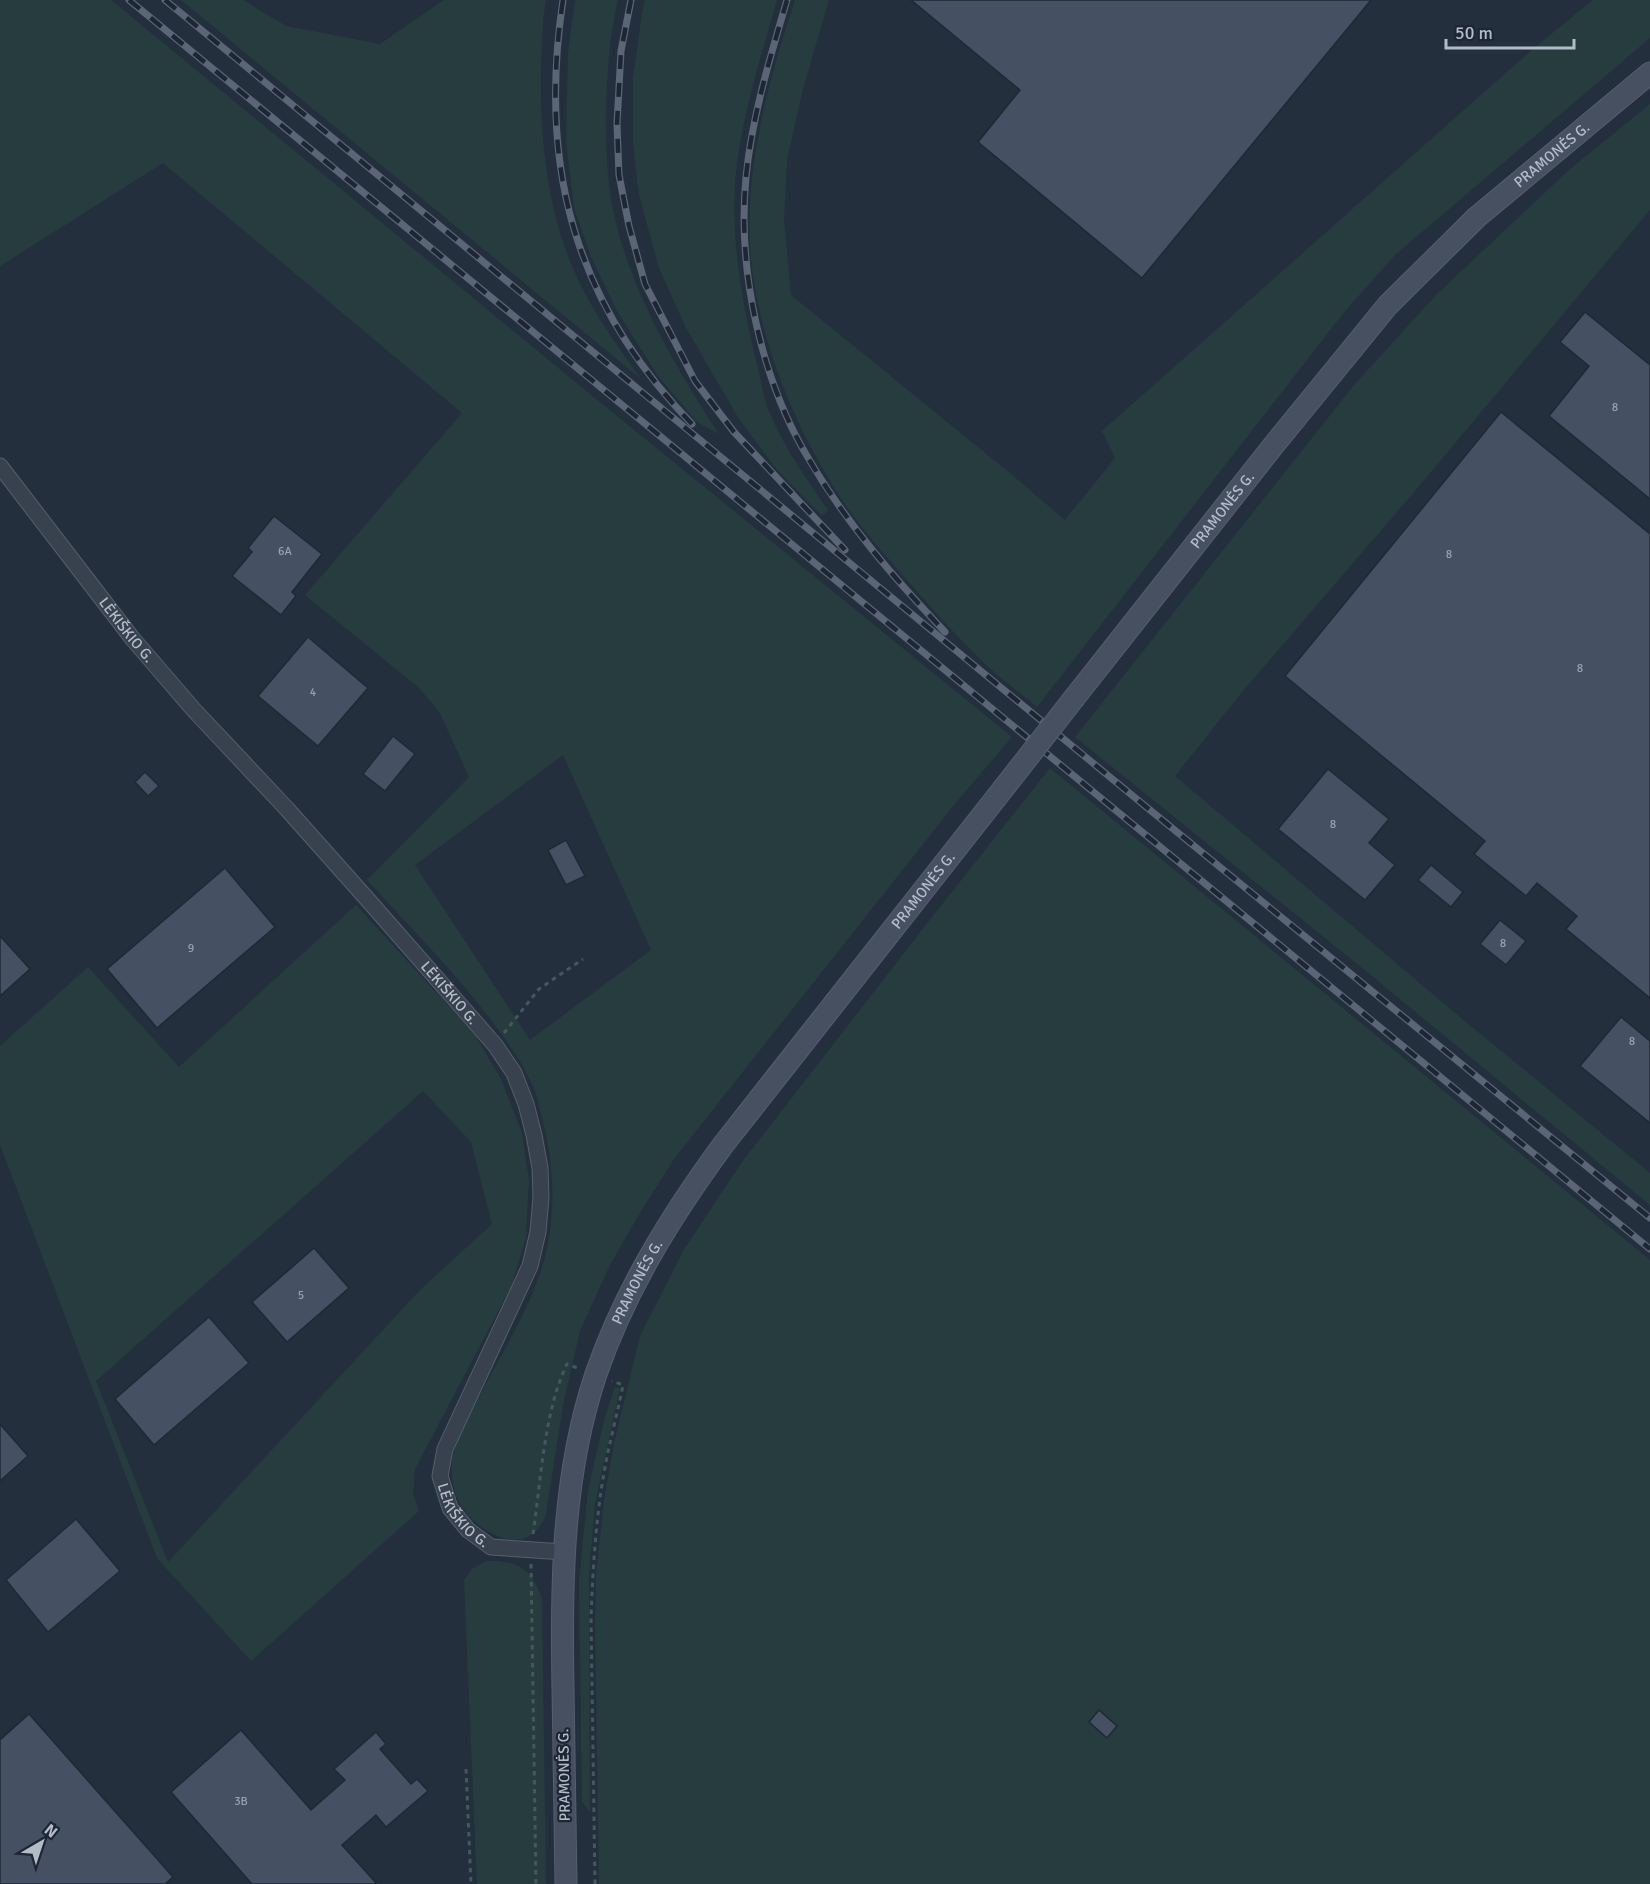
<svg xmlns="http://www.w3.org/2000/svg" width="1650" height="1884" font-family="Signika,sans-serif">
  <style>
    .green { fill: #263c3f; fill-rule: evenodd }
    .building { fill: #455162; stroke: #1f2835; stroke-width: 1.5 }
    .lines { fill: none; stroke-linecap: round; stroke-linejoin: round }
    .minor-casing { stroke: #565f6c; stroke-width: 17 }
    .secondary-casing { stroke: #565f6c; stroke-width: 23 }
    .path { stroke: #44595c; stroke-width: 3; stroke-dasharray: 4.5 4.5; stroke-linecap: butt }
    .minor { stroke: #38414e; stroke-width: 15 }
    .secondary { stroke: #465061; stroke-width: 21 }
    .rail-casing { stroke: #5a6575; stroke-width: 7 }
    .rail { stroke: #1d2633; stroke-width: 4.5; stroke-dasharray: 14; stroke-linecap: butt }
    .secondary-bridge-casing { stroke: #565f6c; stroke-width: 23; stroke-linecap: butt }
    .secondary-bridge { stroke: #465061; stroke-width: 21 }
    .labels { text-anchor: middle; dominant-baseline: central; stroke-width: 4.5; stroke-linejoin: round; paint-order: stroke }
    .number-label { font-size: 12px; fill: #98a1af }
    .street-label { font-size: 15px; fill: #b4bcc9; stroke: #1d2633 }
  </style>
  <rect width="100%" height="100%" fill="#242f3e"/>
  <!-- green -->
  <g class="green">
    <path d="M0,0H111L590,394L1012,737L954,805L730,1088L674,1159L638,1216L609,1267L580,1331L563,1405L546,1514C530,1558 487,1538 465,1511C454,1498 451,1480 452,1464C453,1446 463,1429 471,1413C496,1361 532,1310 546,1253C557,1206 553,1156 540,1110C538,1103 537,1095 534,1088C522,1062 505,1038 488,1016C451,968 408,925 367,880L469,777L440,713L418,687L305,595L462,413L163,163L0,266ZM563,755L651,950L530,1040L415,865Z"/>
    <path d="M181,0H243L286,26L380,44L444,0H546C542,23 542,45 541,68C540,135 546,203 572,266C588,305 616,344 641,379Z"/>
    <path d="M575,0H618C609,36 607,76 606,113C606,153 607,192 618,231C638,304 678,371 719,434L697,422L658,376L617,311L591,257L574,208L566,141L568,53Z"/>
    <path d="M645,0H777C761,57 742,114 736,173C730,239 742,304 758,368C762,383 764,402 771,416C786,450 807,480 828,510L822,516L778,471L739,419L686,328L659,268L639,195L633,144V78L642,13Z"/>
    <path d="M795,0H829L803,89L787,160L784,219L791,295L1011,474L1065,520L1115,458L1102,431L1534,48L1593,0H1650V38L1396,254L1345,311L1037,707C1018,691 998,677 981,660C959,639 939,616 919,594C895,566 870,539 849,510C797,436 755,335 750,245C746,161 769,79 795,0Z"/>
    <path d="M1650,104V210L1415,491L1242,692L1175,776L1461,1018L1650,1173V1205L1361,967L1075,737L1354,385L1436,295L1570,169Z"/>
    <path d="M1050,768L1650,1260V1884H599L595,1625L596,1575L604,1500L614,1443L640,1336L683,1251L742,1162L932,917Z"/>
    <path d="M356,905L475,1035L501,1079L522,1133L529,1180L526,1238L511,1287L415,1469L413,1494L419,1511L251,1661L157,1558L0,1145V1046L88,967L179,1067ZM423,1091L471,1142L492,1224L420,1290L168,1562L96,1381Z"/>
    <path d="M615,1387L620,1388L595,1504L589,1575L590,1813L582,1801L579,1582L588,1490L605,1416Z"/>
    <path d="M486,1561C516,1560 532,1568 542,1599L546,1884H477L464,1580L472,1569Z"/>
  </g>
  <!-- building -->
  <g class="building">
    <path d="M911,0H1371L1142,278L978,142L1020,90Z"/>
    <path d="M1585,312L1650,365V499L1549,416L1589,366L1560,342Z"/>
    <path d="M1501,412L1650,534V998L1566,929L1577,916L1537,883L1526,896L1474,854L1485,841L1285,676Z"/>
    <path d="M274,516L322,554L292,592L296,596L281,615L232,576L252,552L248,548Z"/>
    <path d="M308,637L368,688L318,746L258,696Z"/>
    <path d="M393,736L415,754L385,791L363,774Z"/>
    <path d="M1328,769L1389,819L1369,843L1395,865L1365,900L1278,829Z"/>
    <path d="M145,772L159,786L148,796L135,782Z"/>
    <path d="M566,840L585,876L566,885L548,850Z"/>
    <path d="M1431,865L1463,892L1451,907L1418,880Z"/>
    <path d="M225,868L275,927L157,1028L107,969Z"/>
    <path d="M1500,920L1526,941L1506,965L1480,944Z"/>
    <path d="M0,936L30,969L0,996Z"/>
    <path d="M1621,1017L1650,1041V1123L1580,1066Z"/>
    <path d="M314,1248L349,1288L287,1342L252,1302Z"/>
    <path d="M209,1317L249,1363L154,1445L115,1399Z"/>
    <path d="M0,1424L28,1456L0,1481Z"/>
    <path d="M76,1519L120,1571L48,1632L6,1580Z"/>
    <path d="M1099,1710L1117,1726L1107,1738L1089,1722Z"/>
    <path d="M29,1714L173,1877L165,1884H0V1740Z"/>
    <path d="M241,1730L311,1810L345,1780L334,1769L376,1732L386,1744L380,1749L411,1784L417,1779L428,1791L386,1827L376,1815L342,1845L377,1884H252L171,1792Z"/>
  </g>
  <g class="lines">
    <!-- minor casing -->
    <g class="minor-casing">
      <g id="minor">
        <path id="s1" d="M0,466L132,638L193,709L287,809L368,900L495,1045L514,1073L526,1104L534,1135L540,1168L541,1197L538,1232L530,1266L445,1449L440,1476L450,1508L468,1530L491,1547L564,1552"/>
      </g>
    </g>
    <!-- secondary casing -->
    <g class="secondary-casing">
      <g id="secondary">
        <path id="s2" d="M1075,697L1273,446L1388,305L1477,217L1650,73"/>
        <path id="s3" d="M566,1884C565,1819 564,1754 563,1689C561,1584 562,1475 596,1374C625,1290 671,1216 723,1145L1003,789"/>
      </g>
    </g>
    <!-- path -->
    <g class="path">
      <path d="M504,1033L539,989L583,959"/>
      <path d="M533,1534C541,1481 544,1411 567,1364L580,1369"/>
      <path d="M531,1564L536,1884"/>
      <path d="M466,1769L471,1884"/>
      <path d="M595,1884L591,1618C593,1566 596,1513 606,1462C611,1436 618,1411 623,1385L612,1381"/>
    </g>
    <!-- minor -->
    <use href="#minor" class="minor"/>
    <!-- secondary -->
    <use href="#secondary" class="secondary"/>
    <!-- rail casing -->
    <g class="rail-casing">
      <g id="rail">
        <path d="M129,0L1650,1249"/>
        <path d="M165,0L1150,810L1650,1218"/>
        <path d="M563,0C538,166 574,302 692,424"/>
        <path d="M631,0L621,51L617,124L619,175L629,226L645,284L695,381L734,432L845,550"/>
        <path d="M787,0C770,58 752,116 746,177C737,270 761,381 810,461C847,524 895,579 945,632"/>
      </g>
    </g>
    <!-- rail -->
    <use href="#rail" class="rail"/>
    <!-- secondary-bridge casing -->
    <g class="secondary-bridge-casing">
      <path id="secondary-bridge" d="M1003,789L1075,697"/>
    </g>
    <!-- secondary-bridge -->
    <use href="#secondary-bridge" class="secondary-bridge"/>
  </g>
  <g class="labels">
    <!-- number labels -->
    <g class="number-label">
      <text x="1615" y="407">8</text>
      <text x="285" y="551">6A</text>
      <text x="1449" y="554">8</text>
      <text x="1580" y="668">8</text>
      <text x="313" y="692">4</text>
      <text x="1333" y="824">8</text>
      <text x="1503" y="943">8</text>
      <text x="191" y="948">9</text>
      <text x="1632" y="1041">8</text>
      <text x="301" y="1295">5</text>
      <text x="241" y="1801">3B</text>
    </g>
    <!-- street labels -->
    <g class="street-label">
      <text stroke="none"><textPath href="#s2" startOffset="724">PRAMONĖS G.</textPath></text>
      <text stroke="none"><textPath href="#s2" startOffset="238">PRAMONĖS G.</textPath></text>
      <text stroke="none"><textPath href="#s1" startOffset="207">LĖKIŠKIO G.</textPath></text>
      <text stroke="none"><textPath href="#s3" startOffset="1100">PRAMONĖS G.</textPath></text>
      <text stroke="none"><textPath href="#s1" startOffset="693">LĖKIŠKIO G.</textPath></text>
      <text stroke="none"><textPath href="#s3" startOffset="614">PRAMONĖS G.</textPath></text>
      <text stroke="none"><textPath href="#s1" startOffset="1270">LĖKIŠKIO G.</textPath></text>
      <text transform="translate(564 1775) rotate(-91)">PRAMONĖS G.</text>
    </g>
  </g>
  <!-- north arrow -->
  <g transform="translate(42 1842) rotate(39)" stroke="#1d2633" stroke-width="4.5" paint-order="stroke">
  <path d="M0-4.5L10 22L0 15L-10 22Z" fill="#b4bcc9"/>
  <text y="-9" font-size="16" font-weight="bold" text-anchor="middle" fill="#b4bcc9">N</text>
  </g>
  <!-- scale -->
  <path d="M1446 39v9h128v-9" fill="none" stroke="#b4bcc9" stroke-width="3"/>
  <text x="1455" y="39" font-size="18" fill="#b4bcc9" stroke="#1d2633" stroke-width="4.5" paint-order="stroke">50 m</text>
</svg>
